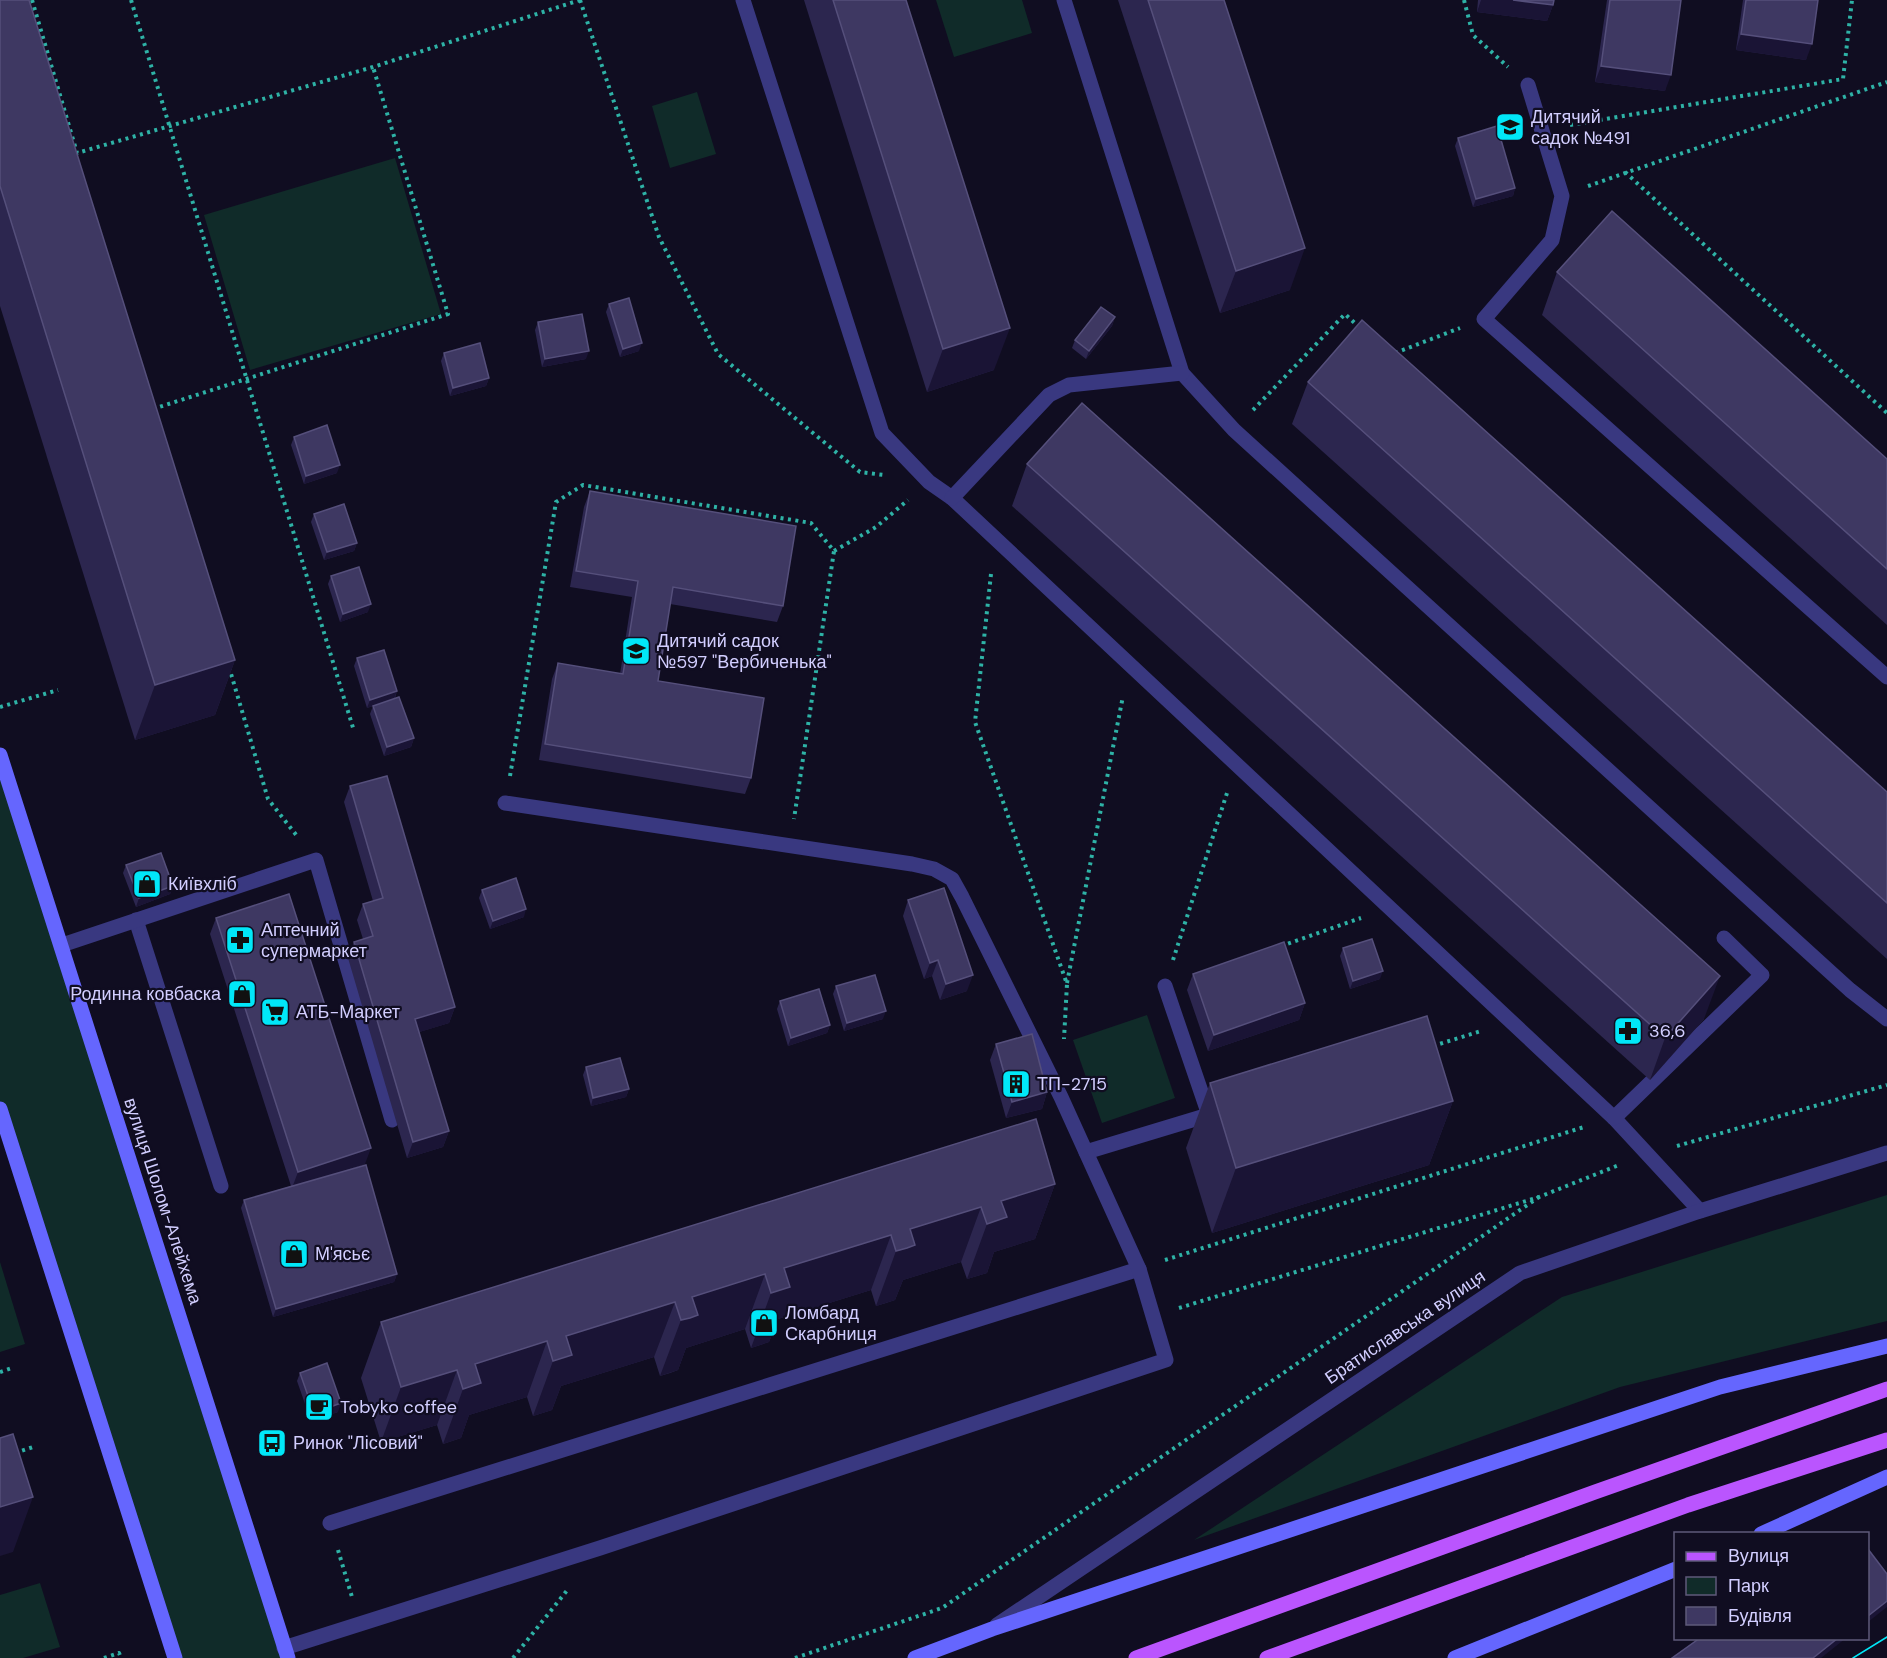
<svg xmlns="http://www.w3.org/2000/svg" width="1887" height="1658" font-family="'DM Sans',sans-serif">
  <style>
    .green { fill: #102b29 }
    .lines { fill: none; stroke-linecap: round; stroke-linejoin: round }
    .path { stroke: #2eb2a6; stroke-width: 4; stroke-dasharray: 3 4.5; stroke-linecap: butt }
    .lane { stroke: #393880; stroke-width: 15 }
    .street { stroke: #393880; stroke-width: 15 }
    .secondary { stroke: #6566fe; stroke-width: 15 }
    .primary { stroke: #ba55fe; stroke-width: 15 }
    .tram { stroke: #01e7f8; stroke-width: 1.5 }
    .wall { fill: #2c264f }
    .shaded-wall { fill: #1a1435 }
    .building { fill: #3e3862; stroke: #554f7b; stroke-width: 1.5 }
    .labels { text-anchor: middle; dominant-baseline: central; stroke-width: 4.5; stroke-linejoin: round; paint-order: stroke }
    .poi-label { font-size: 18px; fill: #d2ceff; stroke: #100d21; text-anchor: start }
    .street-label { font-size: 18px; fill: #d2ceff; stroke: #100d21 }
  </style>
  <rect width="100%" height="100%" fill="#100d21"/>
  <!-- green -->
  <g class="green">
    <path d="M936,0H1022L1032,33L954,57Z"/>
    <path d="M697,92L716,154L670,168L652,106Z"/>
    <path d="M395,158L441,314L250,370L204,215Z"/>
    <path d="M0,755L288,1658H175L0,1107Z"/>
    <path d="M1147,1015L1175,1098L1102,1123L1073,1040Z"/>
    <path d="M1887,1195V1321L1620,1387L1194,1540L1562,1297Z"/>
    <path d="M0,1262L25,1344L0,1352Z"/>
    <path d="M40,1583L60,1647L23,1658H0V1595Z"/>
  </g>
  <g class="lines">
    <!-- path -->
    <g class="path">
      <path d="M32,0L77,153L373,67L580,0"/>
      <path d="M131,0L354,731"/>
      <path d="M580,0L659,237L718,354L860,472L884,475"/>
      <path d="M1464,0L1473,35L1508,67"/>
      <path d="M1570,125L1843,79L1852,0"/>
      <path d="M1625,172L1887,413"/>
      <path d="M1588,186L1887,82"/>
      <path d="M1395,353L1460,328"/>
      <path d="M153,409L448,314L373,67"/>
      <path d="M1253,410L1345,314L1361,329"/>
      <path d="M834,551L876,527L908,500"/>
      <path d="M991,574L975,722L1067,984L1064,1039"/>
      <path d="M229,667L268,799L297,836"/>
      <path d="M0,707L58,690"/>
      <path d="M510,776L556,502L583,485L811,523L834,551L794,819"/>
      <path d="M1281,946L1361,918"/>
      <path d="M1173,960L1227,793"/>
      <path d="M1067,983L1123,696"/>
      <path d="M1433,1046L1481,1031"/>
      <path d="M1677,1146L1887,1085"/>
      <path d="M1165,1260L1584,1127"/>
      <path d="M1179,1308L1539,1197L1619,1165"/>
      <path d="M0,1372L12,1368"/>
      <path d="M15,1453L36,1446"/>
      <path d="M338,1550L352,1597"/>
      <path d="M104,1658L119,1653L121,1658"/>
      <path d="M513,1658L569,1588"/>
      <path d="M795,1658L942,1608L1539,1197"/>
    </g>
    <!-- lane -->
    <g class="lane">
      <path d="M743,0L882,433L929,482L952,498L1614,1118L1700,1211"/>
      <path d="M1064,0L1182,373L1234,430L1850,990L1887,1019"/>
      <path d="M1528,85L1562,196L1552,240L1484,319L1887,677"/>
      <path d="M952,498L1049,395L1069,385L1182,373"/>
      <path d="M136,920L221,1186"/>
      <path d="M62,945L316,860L392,1120"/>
      <path d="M1165,986L1209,1115"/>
      <path d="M1614,1118L1762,975L1724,938"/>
      <path d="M1086,1152L1215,1113"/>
      <path d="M330,1523L1139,1269"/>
      <path d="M284,1648L600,1548L1166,1360L1139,1269L1061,1097L962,897L952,879L934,869L912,864L505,803"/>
    </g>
    <!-- street -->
    <path class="street" d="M997,1625L1520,1273L1700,1211L1887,1153"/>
    <!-- secondary -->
    <g class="secondary">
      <path d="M0,755L288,1658"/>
      <path d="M0,1109L175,1658"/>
      <path d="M1761,1534L1887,1477"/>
      <path d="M915,1658L992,1629L1720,1387L1887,1346"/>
      <path d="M1455,1658L1676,1569"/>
    </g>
    <!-- primary -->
    <g class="primary">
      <path d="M1136,1658L1595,1492L1887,1389"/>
      <path d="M1267,1658L1688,1505L1887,1440"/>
    </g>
    <!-- tram -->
    <path class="tram" d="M1853,1658L1887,1637"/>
  </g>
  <!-- wall -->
  <g class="wall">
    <path d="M0,0L235,660L215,715L135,740L0,306Z"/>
    <path d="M804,0H906L994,370L927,392Z"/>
    <path d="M1118,0H1224L1290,290L1220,313Z"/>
    <path d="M1478,0H1554L1553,5L1547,21L1477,12Z"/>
    <path d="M1607,0H1681L1665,91L1595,82Z"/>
    <path d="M1743,0H1818L1806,60L1736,50Z"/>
    <path d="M1458,138L1515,188L1513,196L1473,207L1455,146Z"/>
    <path d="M1557,272L1887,459V625L1542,315Z"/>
    <path d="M609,304L639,351L620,357L606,312Z"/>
    <path d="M1115,317L1112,326L1086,359L1072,348L1075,340Z"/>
    <path d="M538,322L586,359L542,367L535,330Z"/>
    <path d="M444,353L489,378L486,386L450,396L441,361Z"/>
    <path d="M1308,382L1887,792V959L1292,424Z"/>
    <path d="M294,437L337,473L304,484L291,445Z"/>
    <path d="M1027,464L1704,1019L1650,1080L1012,506Z"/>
    <path d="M590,491L783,606L777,622L670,604L658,681L751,778L745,794L539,760L552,679L558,663L620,674L632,597L570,587L584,507Z"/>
    <path d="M314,514L357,543L354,551L324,560L311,522Z"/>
    <path d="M331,576L368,612L340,622L328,584Z"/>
    <path d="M357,658L397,691L395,698L414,738L411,747L384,756L370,714L373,706L379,704L367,708L354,666Z"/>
    <path d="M350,786L455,1007L449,1023L419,1032L449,1131L443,1147L407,1158L348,958L354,942L363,939L357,920L363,904L373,901L344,802Z"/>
    <path d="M126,865L173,886L170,894L136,907L123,873Z"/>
    <path d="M482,890L524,917L490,929L479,898Z"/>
    <path d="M908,900L967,991L940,1000L932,976L924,979L903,916Z"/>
    <path d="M216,918L365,1164L341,1172L397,1274L394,1282L273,1317L241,1208L244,1200L291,1186L210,934Z"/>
    <path d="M1343,948L1380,979L1350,989L1340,956Z"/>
    <path d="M1193,974L1305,1003L1299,1020L1208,1051L1187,990Z"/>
    <path d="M836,986L883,1019L844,1031L833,994Z"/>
    <path d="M780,1001L830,1025L827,1033L788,1046L777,1009Z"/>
    <path d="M996,1044L1047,1092L1042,1109L1006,1118L990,1060Z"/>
    <path d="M586,1067L629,1089L626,1097L591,1106L583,1075Z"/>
    <path d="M1210,1083L1453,1101L1429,1165L1212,1233L1186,1148Z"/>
    <path d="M1055,1184L1035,1239L994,1252L987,1273L967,1279L961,1262L903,1280L895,1300L886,1303L876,1306L871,1290L778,1319L769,1342L751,1348L745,1329L686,1348L678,1370L670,1373L660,1376L654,1357L561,1386L552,1410L533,1416L527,1397L469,1415L461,1438L443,1444L437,1425L381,1442L361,1378L381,1322Z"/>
    <path d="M300,1373L338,1412L311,1421L297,1381Z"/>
  </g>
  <!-- shaded-wall -->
  <g class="shaded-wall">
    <path d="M1481,0H1513L1553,5L1547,21L1477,12Z"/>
    <path d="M1741,34L1812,44L1806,60L1736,50Z"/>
    <path d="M1601,66L1671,75L1665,91L1595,82Z"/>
    <path d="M1515,188L1513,196L1473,207L1476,199Z"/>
    <path d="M1305,248L1290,290L1220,313L1236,271Z"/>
    <path d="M1115,317L1112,326L1086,359L1089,351Z"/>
    <path d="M1010,328L994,370L927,392L943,349Z"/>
    <path d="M642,343L639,351L620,357L623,349Z"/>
    <path d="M589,351L586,359L542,367L545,359Z"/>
    <path d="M489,378L486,386L450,396L453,388Z"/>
    <path d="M340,465L337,473L304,484L306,476Z"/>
    <path d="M357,543L354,551L324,560L327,552Z"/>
    <path d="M371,604L368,612L340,622L343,614Z"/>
    <path d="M235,660L215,715L135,740L155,685Z"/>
    <path d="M397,691L394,699L367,708L370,700Z"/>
    <path d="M414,738L411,747L384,756L387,747Z"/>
    <path d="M173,886L170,894L136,907L139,898Z"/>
    <path d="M526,909L524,917L490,929L493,921Z"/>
    <path d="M938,960L932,976L924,979L930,963Z"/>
    <path d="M1383,971L1380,979L1350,989L1353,981Z"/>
    <path d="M973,975L967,991L940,1000L946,984Z"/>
    <path d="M1720,976L1704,1019L1650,1080L1665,1038Z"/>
    <path d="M1305,1003L1299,1020L1208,1051L1214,1035Z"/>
    <path d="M455,1007L449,1023L410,1035L415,1019Z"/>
    <path d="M886,1011L883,1019L844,1031L847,1023Z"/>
    <path d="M830,1025L827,1033L788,1046L791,1038Z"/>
    <path d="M629,1089L626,1097L591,1106L593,1098Z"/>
    <path d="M1047,1092L1042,1109L1006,1118L1012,1102Z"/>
    <path d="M1453,1101L1429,1165L1212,1233L1236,1168Z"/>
    <path d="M449,1131L443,1147L407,1158L413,1142Z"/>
    <path d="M371,1148L365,1164L292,1188L298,1172Z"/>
    <path d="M1055,1184L1035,1239L994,1252L987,1273L967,1279L987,1224L1001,1201Z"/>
    <path d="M981,1207L961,1262L903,1280L895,1300L876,1306L896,1251L910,1229Z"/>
    <path d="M891,1235L871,1290L778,1319L769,1342L751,1348L771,1293L784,1268Z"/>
    <path d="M397,1274L394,1282L273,1317L276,1309Z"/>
    <path d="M765,1274L745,1329L686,1348L678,1370L660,1376L681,1320L692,1297Z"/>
    <path d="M675,1302L654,1357L561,1386L552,1410L533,1416L553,1361L566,1336Z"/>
    <path d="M547,1341L527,1397L469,1415L461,1438L443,1444L463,1389L475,1364Z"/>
    <path d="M457,1370L437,1425L381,1442L401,1387Z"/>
    <path d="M341,1403L338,1412L311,1421L314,1413Z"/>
    <path d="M33,1497L13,1552L0,1556V1507Z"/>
    <path d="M1887,1601V1607L1868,1622V1616Z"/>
    <path d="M1838,1638H1846L1821,1658H1813Z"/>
  </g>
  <!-- building -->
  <g class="building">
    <path d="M0,0H29L235,660L155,685L0,186Z"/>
    <path d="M833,0H906L1010,328L943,349Z"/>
    <path d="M1148,0H1224L1305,248L1236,271Z"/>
    <path d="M1513,0H1554L1553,5Z"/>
    <path d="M1610,0H1681L1671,75L1601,66Z"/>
    <path d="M1746,0H1818L1812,44L1741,34Z"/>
    <path d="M1497,126L1515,188L1476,199L1458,138Z"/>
    <path d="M1612,211L1887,459V569L1557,272Z"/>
    <path d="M629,298L642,343L623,349L609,304Z"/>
    <path d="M1101,307L1115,317L1089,351L1075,340Z"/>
    <path d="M582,314L589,351L545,359L538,322Z"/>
    <path d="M1362,320L1887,792V903L1308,382Z"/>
    <path d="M480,343L489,378L453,388L444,353Z"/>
    <path d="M1082,403L1720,976L1665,1038L1027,464Z"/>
    <path d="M327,425L340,465L306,476L294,437Z"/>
    <path d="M590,491L796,526L783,606L673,587L658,681L764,698L751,778L545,744L558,663L623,674L638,581L576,571Z"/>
    <path d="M344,504L357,543L327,552L314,514Z"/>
    <path d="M359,567L371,604L343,614L331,576Z"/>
    <path d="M384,650L397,691L370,700L357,658Z"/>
    <path d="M399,697L414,738L387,747L373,706Z"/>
    <path d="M387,776L455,1007L415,1019L449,1131L413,1142L354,942L373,936L363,904L383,898L350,786Z"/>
    <path d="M161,853L173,886L139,898L126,865Z"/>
    <path d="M516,878L526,909L493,921L482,890Z"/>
    <path d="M944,888L973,975L946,984L938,960L930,963L908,900Z"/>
    <path d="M289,894L371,1148L298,1172L216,918Z"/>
    <path d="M1372,939L1383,971L1353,981L1343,948Z"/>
    <path d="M1284,942L1305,1003L1214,1035L1193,974Z"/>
    <path d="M875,975L886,1011L847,1023L836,986Z"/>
    <path d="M819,989L830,1025L791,1038L780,1001Z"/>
    <path d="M1427,1016L1453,1101L1236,1168L1210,1083Z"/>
    <path d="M1032,1034L1047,1092L1012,1102L996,1044Z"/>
    <path d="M620,1058L629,1089L593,1098L586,1067Z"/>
    <path d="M1036,1119L1055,1184L1001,1201L1007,1217L987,1224L981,1207L910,1229L915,1245L907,1248L896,1251L891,1235L784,1268L790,1287L771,1293L765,1274L692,1297L698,1315L690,1318L681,1320L675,1302L566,1336L572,1355L553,1361L547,1341L475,1364L481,1383L463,1389L457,1370L401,1387L381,1322Z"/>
    <path d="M366,1165L397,1274L276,1309L244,1200Z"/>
    <path d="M327,1363L341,1403L314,1413L300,1373Z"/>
    <path d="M13,1434L33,1497L0,1507V1438Z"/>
    <path d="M1868,1549L1887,1574V1601L1868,1616Z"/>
    <path d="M1700,1638H1838L1813,1658H1672Z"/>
  </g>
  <!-- icons -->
  <defs>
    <g id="school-square" transform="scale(1.5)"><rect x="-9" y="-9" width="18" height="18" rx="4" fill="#01e7f8" stroke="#100d21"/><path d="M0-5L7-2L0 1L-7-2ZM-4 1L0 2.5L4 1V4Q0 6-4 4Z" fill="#111"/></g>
    <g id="shop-square" transform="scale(1.5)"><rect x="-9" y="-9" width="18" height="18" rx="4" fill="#01e7f8" stroke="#100d21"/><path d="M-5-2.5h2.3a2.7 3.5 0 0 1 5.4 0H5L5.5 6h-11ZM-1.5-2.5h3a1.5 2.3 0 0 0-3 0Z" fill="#111"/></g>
    <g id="pharmacy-square" transform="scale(1.5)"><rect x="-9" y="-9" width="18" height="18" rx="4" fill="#01e7f8" stroke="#100d21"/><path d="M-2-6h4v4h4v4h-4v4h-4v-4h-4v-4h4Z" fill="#111"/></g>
    <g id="supermarket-square" transform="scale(1.5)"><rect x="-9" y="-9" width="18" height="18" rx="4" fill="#01e7f8" stroke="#100d21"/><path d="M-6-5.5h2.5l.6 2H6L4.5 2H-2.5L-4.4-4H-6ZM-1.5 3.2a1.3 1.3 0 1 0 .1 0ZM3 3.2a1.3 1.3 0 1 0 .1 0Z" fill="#111"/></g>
    <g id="building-square" transform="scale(1.5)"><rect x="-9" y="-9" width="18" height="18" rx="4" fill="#01e7f8" stroke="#100d21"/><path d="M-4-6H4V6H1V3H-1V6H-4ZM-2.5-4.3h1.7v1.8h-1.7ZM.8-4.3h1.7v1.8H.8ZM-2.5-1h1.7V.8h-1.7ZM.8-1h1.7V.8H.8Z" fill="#111"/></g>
    <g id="cafe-square" transform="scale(1.5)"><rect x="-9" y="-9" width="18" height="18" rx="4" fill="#01e7f8" stroke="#100d21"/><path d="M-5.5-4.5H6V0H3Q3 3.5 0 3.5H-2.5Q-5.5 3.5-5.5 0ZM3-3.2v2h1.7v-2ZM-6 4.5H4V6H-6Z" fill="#111"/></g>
    <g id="bus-square" transform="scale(1.5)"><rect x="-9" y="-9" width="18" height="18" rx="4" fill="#01e7f8" stroke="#100d21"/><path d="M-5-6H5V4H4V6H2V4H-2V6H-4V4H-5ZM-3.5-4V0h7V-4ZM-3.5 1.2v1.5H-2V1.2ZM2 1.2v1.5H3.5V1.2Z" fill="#111"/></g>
  </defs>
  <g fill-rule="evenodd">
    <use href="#school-square" x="1510" y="127"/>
    <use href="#school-square" x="636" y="651"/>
    <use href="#shop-square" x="147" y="884"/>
    <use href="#pharmacy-square" x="240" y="940"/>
    <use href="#shop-square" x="242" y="994"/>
    <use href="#supermarket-square" x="275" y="1012"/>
    <use href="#pharmacy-square" x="1628" y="1031"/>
    <use href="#building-square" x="1016" y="1084"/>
    <use href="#shop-square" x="294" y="1254"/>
    <use href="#shop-square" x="764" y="1323"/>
    <use href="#cafe-square" x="319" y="1407"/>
    <use href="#bus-square" x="272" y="1443"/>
  </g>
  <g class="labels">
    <!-- poi labels -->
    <g class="poi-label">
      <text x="1531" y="117">Дитячий<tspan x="1531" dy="21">садок №491</tspan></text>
      <text x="657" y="641">Дитячий садок<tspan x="657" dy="21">№597 "Вербиченька"</tspan></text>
      <text x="168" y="884">Київхліб</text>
      <text x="261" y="930">Аптечний<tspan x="261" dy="21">супермаркет</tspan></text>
      <text x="221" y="994" text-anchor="end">Родинна ковбаска</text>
      <text x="296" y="1012">АТБ-Маркет</text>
      <text x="1649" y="1031">36,6</text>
      <text x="1037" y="1084">ТП-2715</text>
      <text x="315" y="1254">М'ясьє</text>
      <text x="785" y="1313">Ломбард<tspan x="785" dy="21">Скарбниця</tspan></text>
      <text x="340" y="1407">Tobyko coffee</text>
      <text x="293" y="1443">Ринок "Лісовий"</text>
    </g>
    <!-- street labels -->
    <g class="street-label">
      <text transform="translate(163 1201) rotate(72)">вулиця Шолом-Алейхема</text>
      <text transform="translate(1405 1327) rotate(-34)">Братиславська вулиця</text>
    </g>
  </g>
  <!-- legend -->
  <rect x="1674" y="1532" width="195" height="108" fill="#100d21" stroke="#5e5a7a" stroke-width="1.5"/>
  <rect x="1686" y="1552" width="30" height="9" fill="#ba55fe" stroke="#5e5a7a" stroke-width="1.5"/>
  <text x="1728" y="1562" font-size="18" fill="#d2ceff">Вулиця</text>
  <rect x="1686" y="1577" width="30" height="18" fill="#102b29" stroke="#5e5a7a" stroke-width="1.5"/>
  <text x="1728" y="1592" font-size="18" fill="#d2ceff">Парк</text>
  <rect x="1686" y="1607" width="30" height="18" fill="#3e3862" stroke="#5e5a7a" stroke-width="1.5"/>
  <text x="1728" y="1622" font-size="18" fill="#d2ceff">Будівля</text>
</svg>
